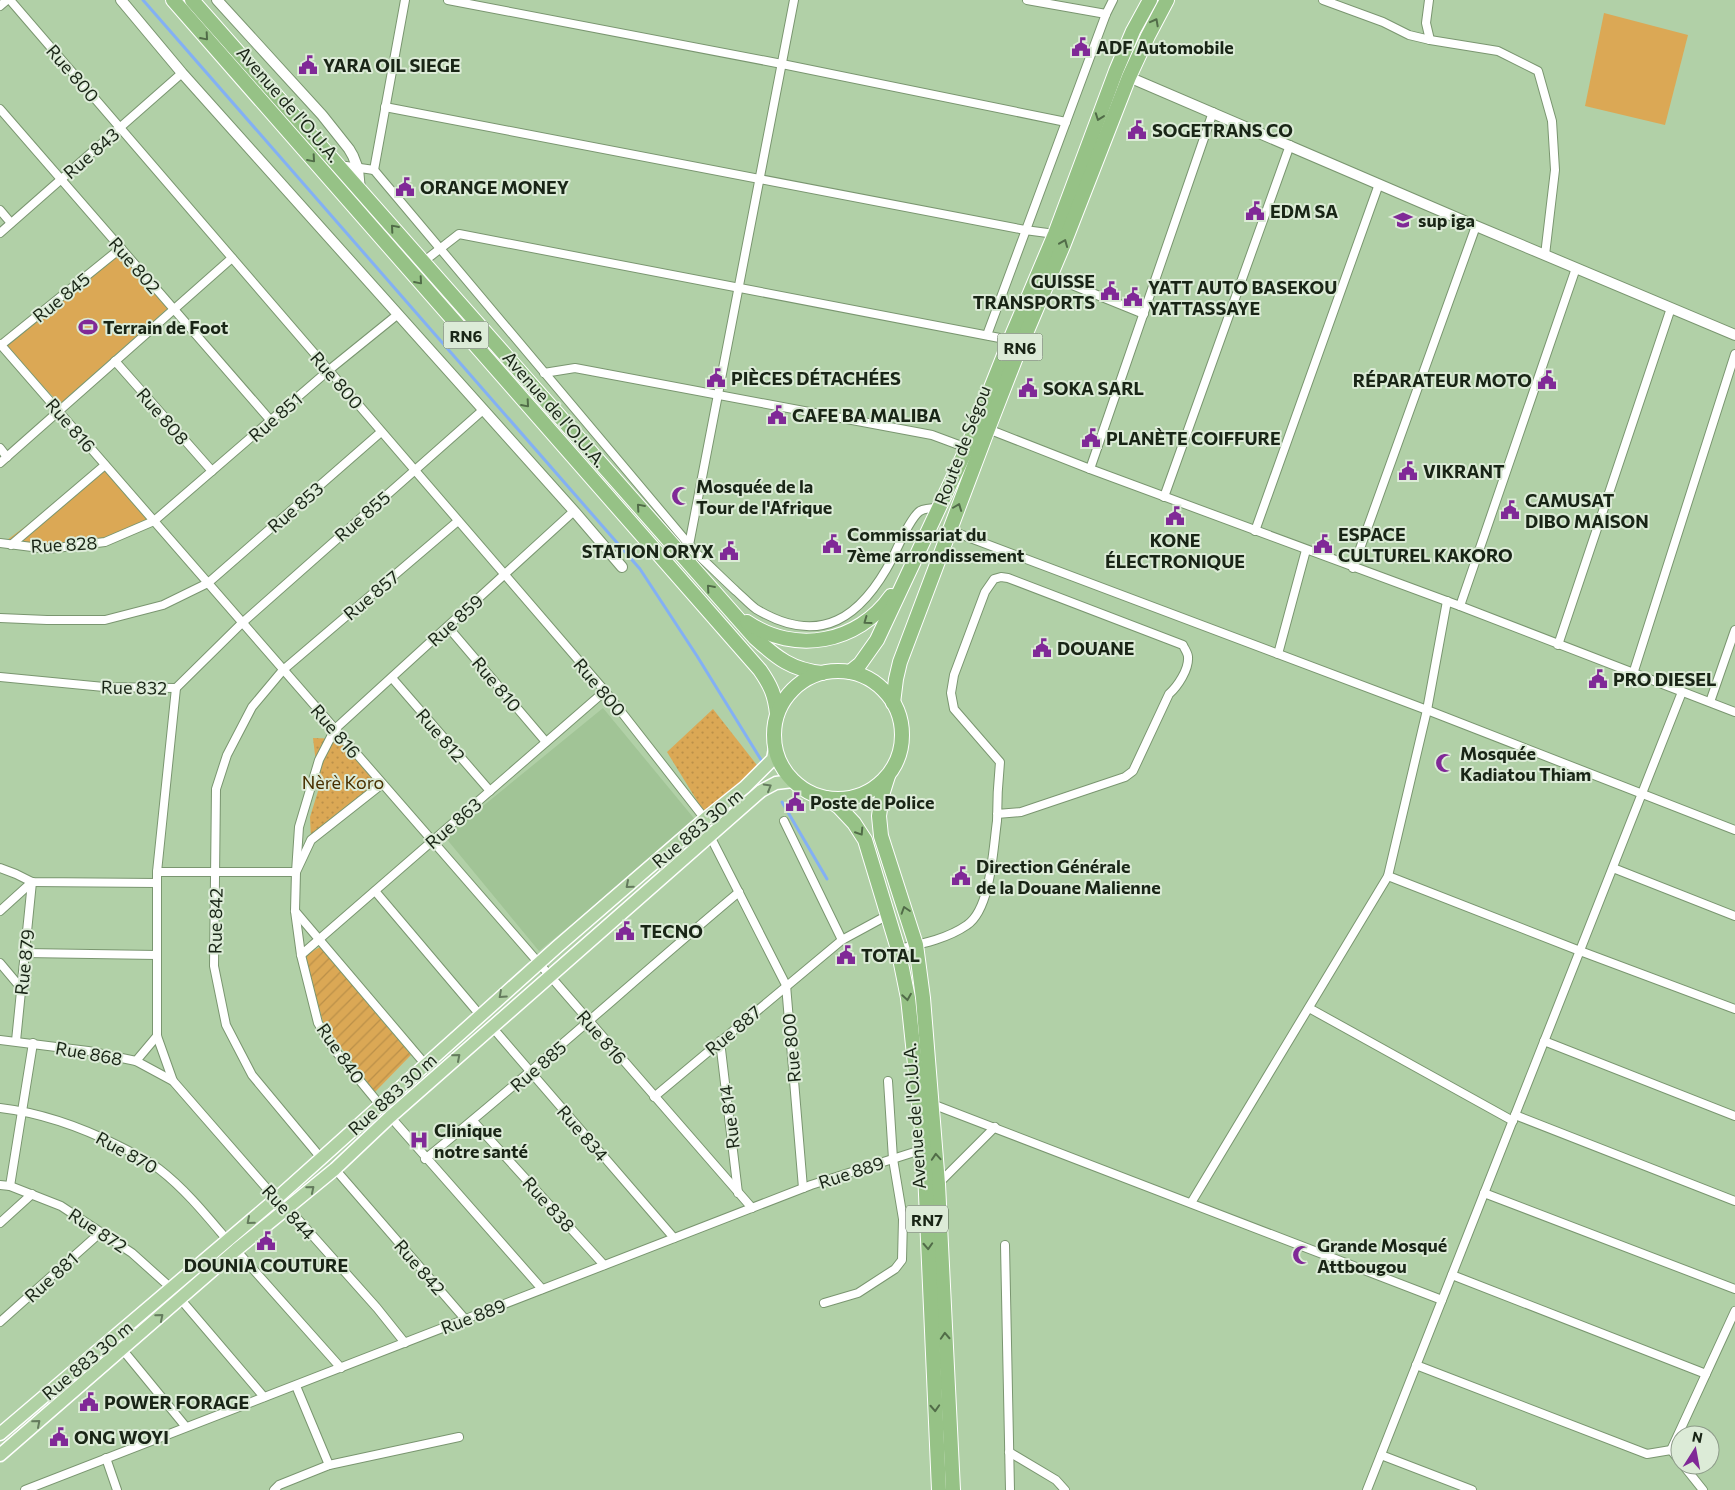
<svg xmlns="http://www.w3.org/2000/svg" width="1735" height="1490" font-family="Commissioner,sans-serif">
  <style>
    .built { fill: #a1c496 }
    .park { fill: url(#park-dots) }
    .garden { fill: url(#garden-furrows) }
    .pitch { fill: #dba855 }
    .lines { fill: none; stroke-linecap: round; stroke-linejoin: round }
    .stream { stroke: #83b0f4; stroke-width: 3 }
    .minor-casing { stroke: #7a9670; stroke-width: 10 }
    .tertiary-casing { stroke: #7a9670; stroke-width: 12 }
    .primary-casing { stroke: #fff; stroke-width: 15 }
    .trunk-casing { stroke: #fff; stroke-width: 16 }
    .minor { stroke: #fff; stroke-width: 8 }
    .tertiary { stroke: #fff; stroke-width: 10 }
    .primary { stroke: #b0d1a4; stroke-width: 12 }
    .trunk { stroke: #96c286; stroke-width: 14 }
    .oneway { stroke: #516c48 }
    .oneway2 { stroke: #647b5d }
    .labels { text-anchor: middle; dominant-baseline: central; stroke-width: 4; stroke-linejoin: round; paint-order: stroke }
    .shield { fill: #dcebd7; stroke: #546050; stroke-width: 1 }
    .shield-label { font-size: 16px; font-weight: bold; fill: #192516 }
    .poi-label { font-size: 18px; font-weight: bold; fill: #192516; stroke: #dcebd7; text-anchor: start }
    .street-label { font-size: 18px; fill: #192516; stroke: #dcebd7 }
    .park-label { font-size: 18px; fill: #472f01; stroke: #dcebd7 }
  </style>
  <defs>
    <pattern id="park-dots" width="8" height="8" patternUnits="userSpaceOnUse" patternTransform="scale(1.25)"><rect width="8" height="8" fill="#dba855"/><path d="M2 2h.1M6 6h.1" fill="none" stroke="#bb9049" stroke-width="1.8" stroke-linecap="round"/></pattern>
    <pattern id="garden-furrows" width="10" height="10" patternUnits="userSpaceOnUse" patternTransform="scale(1.25)"><rect width="10" height="10" fill="#dba855"/><path d="M-1 1l2-2M0 10L10 0M9 11l2-2" fill="none" stroke="#bb9049"/></pattern>
  </defs>
  <rect width="100%" height="100%" fill="#b1d0a7"/>
  <!-- built -->
  <path class="built" d="M603,708L697,822L539,951L445,837Z"/>
  <!-- park -->
  <g class="park">
    <path d="M713,709L760,769L704,812L667,752Z"/>
    <path d="M313,738L342,739L378,786L311,840L310,817L319,788Z"/>
  </g>
  <!-- garden -->
  <path class="garden" d="M320,947L411,1055L375,1092L324,1025L304,956Z"/>
  <!-- pitch -->
  <g class="pitch">
    <path d="M1604,13L1688,35L1665,125L1585,106Z"/>
    <path d="M120,253L168,308L60,404L5,346Z"/>
    <path d="M107,466L153,518C137,525 120,536 104,540C73,549 35,545 3,543Z"/>
  </g>
  <g class="lines">
    <!-- stream -->
    <g class="stream">
      <path d="M143,0L640,569L697,656L763,763"/>
      <path d="M782,802L827,879"/>
    </g>
    <!-- minor casing -->
    <g class="minor-casing">
      <g id="minor">
        <path d="M10,0L605,691L705,819"/>
        <path d="M448,0L782,64L1066,122"/>
        <path d="M1027,0L1106,14"/>
        <path d="M1323,0L1383,22L1409,35L1430,40L1498,51L1538,71L1552,121L1555,170L1545,255"/>
        <path d="M1429,0L1426,23L1430,40"/>
        <path d="M0,6L7,0"/>
        <path d="M385,107L1025,230L1055,234"/>
        <path d="M0,109L271,421"/>
        <path d="M339,165L374,170"/>
        <path d="M374,170L697,554C710,566 723,579 736,591C743,597 749,604 756,609C821,648 862,617 893,557C898,546 911,517 920,511C925,508 933,508 939,508"/>
        <path d="M374,170L405,0"/>
        <path d="M0,210L11,223"/>
        <path d="M0,233L182,73"/>
        <path d="M423,262L459,234L1010,340"/>
        <path d="M1050,276L1144,314"/>
        <path d="M987,335L1106,14L1113,0"/>
        <path d="M0,344L752,1208"/>
        <path d="M1,345L121,248"/>
        <path d="M115,361L212,471"/>
        <path d="M544,373L575,368L932,435L967,448"/>
        <path d="M988,429L1090,469L1460,606L1735,712"/>
        <path d="M0,448L7,457"/>
        <path d="M0,463L232,258"/>
        <path d="M1090,469L1213,112"/>
        <path d="M1164,497L1290,145"/>
        <path d="M949,530L1427,710L1735,830"/>
        <path d="M1255,531L1379,184"/>
        <path d="M0,543L48,549L105,542L154,521L329,370L397,315"/>
        <path d="M11,545L105,465"/>
        <path d="M689,545L794,0"/>
        <path d="M1353,568L1476,226"/>
        <path d="M1460,606L1576,268"/>
        <path d="M0,618L47,620H105L163,605L208,583L381,432"/>
        <path d="M448,627L546,742"/>
        <path d="M1558,645L1671,308"/>
        <path d="M1278,654L1306,550"/>
        <path d="M1633,674L1735,354"/>
        <path d="M0,677L104,687L176,688L242,623L483,410"/>
        <path d="M392,678L490,791"/>
        <path d="M1710,702L1735,630"/>
        <path d="M784,821L842,940"/>
        <path d="M710,836L786,985L803,1188"/>
        <path d="M0,868L16,874L32,882L157,883"/>
        <path d="M1613,868L1735,916"/>
        <path d="M157,872H296L311,840L382,784"/>
        <path d="M1388,876L1580,951L1735,1009"/>
        <path d="M375,891L480,1015"/>
        <path d="M0,911L32,882"/>
        <path d="M295,911L425,1064"/>
        <path d="M898,949C921,944 947,939 967,925C991,909 993,849 997,821C997,801 998,782 1000,762L954,709L951,693L954,675L985,592L994,579L1001,577L1008,578L1183,645C1184,648 1188,653 1188,657C1189,669 1178,686 1169,694L1133,771L1125,777L1021,812L997,814"/>
        <path d="M25,953L157,955"/>
        <path d="M301,955L605,691"/>
        <path d="M0,963L21,988"/>
        <path d="M1309,1008L1513,1121"/>
        <path d="M492,1027L674,1238"/>
        <path d="M0,1040L88,1051L136,1061L173,1081L276,1199L288,1208L377,1308L405,1343"/>
        <path d="M16,1041L32,882"/>
        <path d="M720,1041L738,1193"/>
        <path d="M1544,1041L1735,1116"/>
        <path d="M136,1061L157,1036"/>
        <path d="M173,1081L157,1036V872L176,688"/>
        <path d="M654,1097L842,940L888,915"/>
        <path d="M932,1104L1442,1300"/>
        <path d="M0,1108C43,1113 81,1127 119,1146C133,1153 147,1160 159,1169C185,1189 206,1215 228,1241"/>
        <path d="M1515,1115L1735,1201"/>
        <path d="M473,1121L604,1265"/>
        <path d="M321,1158L252,1075L226,1025L214,966L216,789L227,755L252,707L283,670L458,521"/>
        <path d="M425,1159C532,1073 634,980 739,892"/>
        <path d="M335,1169L465,1319"/>
        <path d="M938,1184L995,1127"/>
        <path d="M0,1185L10,1186L61,1206L132,1253L171,1288L264,1397"/>
        <path d="M10,1186L33,1043"/>
        <path d="M1484,1193L1735,1289"/>
        <path d="M1191,1203L1388,876L1427,710L1447,601"/>
        <path d="M0,1223L32,1194"/>
        <path d="M1005,1245L1010,1490"/>
        <path d="M236,1250L341,1368"/>
        <path d="M1452,1275L1706,1374"/>
        <path d="M542,1289L380,1105L333,1048L318,1023L301,955L295,911L296,872L299,827L319,760L335,729L574,511"/>
        <path d="M824,1303L858,1293L895,1269L902,1260L903,1219L893,1159L888,1081"/>
        <path d="M0,1322L101,1232"/>
        <path d="M122,1349L186,1427"/>
        <path d="M1416,1365L1647,1454L1671,1450"/>
        <path d="M296,1386L329,1465"/>
        <path d="M1671,1450L1735,1311"/>
        <path d="M1671,1450L1680,1461"/>
        <path d="M1009,1452L1056,1480L1065,1490"/>
        <path d="M1381,1455L1472,1490"/>
        <path d="M106,1458L117,1490"/>
        <path d="M1683,1465L1703,1490"/>
        <path d="M25,1490L811,1185L924,1149"/>
        <path d="M274,1490L279,1485L329,1465L459,1437"/>
        <path d="M1367,1490L1682,692"/>
      </g>
    </g>
    <!-- tertiary casing -->
    <g class="tertiary-casing">
      <g id="tertiary">
        <path d="M121,0L182,73L574,511L622,567"/>
        <path d="M217,0L322,115L349,149L353,156L358,169L360,190"/>
        <path d="M1124,75L1476,226L1735,335"/>
      </g>
    </g>
    <!-- primary casing -->
    <g class="primary-casing">
      <g id="primary">
        <path d="M0,1434L276,1199L557,947L705,819L745,787L773,759L775,748"/>
        <path d="M0,1455L236,1250L335,1169L390,1117L761,791L776,783L793,781"/>
      </g>
    </g>
    <!-- trunk casing -->
    <g class="trunk-casing">
      <g id="trunk">
        <path d="M173,0L760,670C771,686 775,695 777,714"/>
        <path d="M192,0L755,638C777,658 792,670 822,673"/>
        <path d="M747,622C795,655 858,643 891,596"/>
        <circle cx="838" cy="735" r="64"/>
        <path d="M850,672L860,664L877,640L967,448L1010,340L1055,234L1116,71L1133,31L1150,0"/>
        <path d="M893,703L896,679L900,662L988,429L1018,352L1063,246L1129,77L1148,36L1167,0"/>
        <path d="M888,776L882,795L879,816L881,836L916,945L923,998L938,1184L953,1490"/>
        <path d="M826,798L839,807L854,823L865,840L898,949L908,998L924,1149L939,1490"/>
      </g>
    </g>
    <!-- minor -->
    <use href="#minor" class="minor"/>
    <!-- tertiary -->
    <use href="#tertiary" class="tertiary"/>
    <!-- primary -->
    <use href="#primary" class="primary"/>
    <!-- trunk -->
    <use href="#trunk" class="trunk"/>
  </g>
  <!-- one-way arrows -->
  <defs><path id="oneway-chevron" d="M-2-3.5L2.5 0L-2 3.5" fill="none" stroke-width="1.6" stroke-linecap="round" stroke-linejoin="round" transform="scale(1.25)"/></defs>
  <g class="oneway">
    <use href="#oneway-chevron" transform="translate(1155 22) rotate(-62)"/>
    <use href="#oneway-chevron" transform="translate(205 37) rotate(49)"/>
    <use href="#oneway-chevron" transform="translate(1099 117) rotate(110)"/>
    <use href="#oneway-chevron" transform="translate(312 159) rotate(49)"/>
    <use href="#oneway-chevron" transform="translate(394 228) rotate(-131)"/>
    <use href="#oneway-chevron" transform="translate(1064 243) rotate(-68)"/>
    <use href="#oneway-chevron" transform="translate(419 281) rotate(49)"/>
    <use href="#oneway-chevron" transform="translate(526 404) rotate(49)"/>
    <use href="#oneway-chevron" transform="translate(640 507) rotate(-131)"/>
    <use href="#oneway-chevron" transform="translate(958 507) rotate(-69)"/>
    <use href="#oneway-chevron" transform="translate(710 588) rotate(-131)"/>
    <use href="#oneway-chevron" transform="translate(867 621) rotate(144)"/>
    <use href="#oneway-chevron" transform="translate(860 832) rotate(57)"/>
    <use href="#oneway-chevron" transform="translate(905 910) rotate(-108)"/>
    <use href="#oneway-chevron" transform="translate(907 997) rotate(81)"/>
    <use href="#oneway-chevron" transform="translate(936 1157) rotate(-94)"/>
    <use href="#oneway-chevron" transform="translate(928 1246) rotate(87)"/>
    <use href="#oneway-chevron" transform="translate(945 1336) rotate(-93)"/>
    <use href="#oneway-chevron" transform="translate(935 1408) rotate(87)"/>
  </g>
  <g class="oneway2">
    <use href="#oneway-chevron" transform="translate(768 787) rotate(-30)"/>
    <use href="#oneway-chevron" transform="translate(629 885) rotate(139)"/>
    <use href="#oneway-chevron" transform="translate(502 995) rotate(138)"/>
    <use href="#oneway-chevron" transform="translate(457 1057) rotate(-41)"/>
    <use href="#oneway-chevron" transform="translate(311 1189) rotate(-40)"/>
    <use href="#oneway-chevron" transform="translate(250 1221) rotate(139)"/>
    <use href="#oneway-chevron" transform="translate(160 1317) rotate(-40)"/>
    <use href="#oneway-chevron" transform="translate(37 1423) rotate(-41)"/>
  </g>
  <!-- icons -->
  <defs>
    <g id="civic-bare" transform="scale(1.5)"><path d="M-.6-6.5H3V-4.5H.6V-3L4-1V1h2V6H-6V1h2V-1L-.6-3ZM-1.2 2.5V6h2.4V2.5Z" fill="#802997" stroke="#dcebd7" stroke-width="2.5" paint-order="stroke"/></g>
    <g id="university-bare" transform="scale(1.5)"><path d="M0-5L7-2L0 1L-7-2ZM-4 1L0 2.5L4 1V4Q0 6-4 4Z" fill="#802997" stroke="#dcebd7" stroke-width="2.5" paint-order="stroke"/></g>
    <g id="stadium-bare" transform="scale(1.5)"><path d="M0-5a6.5 5 0 1 0 0 10a6.5 5 0 1 0 0-10ZM-3.5-1.8h7v3.6h-7Z" fill="#802997" stroke="#dcebd7" stroke-width="2.5" paint-order="stroke"/></g>
    <g id="mosque-bare" transform="scale(1.5)"><path d="M3.5-4.9A6 6 0 1 0 3.5 4.9A5 5 0 1 1 3.5-4.9Z" fill="#802997" stroke="#dcebd7" stroke-width="2.5" paint-order="stroke"/></g>
    <g id="hospital-bare" transform="scale(1.5)"><path d="M-5-5h3v3.5h4V-5h3V5h-3V1.5h-4V5h-3Z" fill="#802997" stroke="#dcebd7" stroke-width="2.5" paint-order="stroke"/></g>
  </defs>
  <g fill-rule="evenodd">
    <use href="#civic-bare" x="1081" y="47"/>
    <use href="#civic-bare" x="308" y="65"/>
    <use href="#civic-bare" x="1137" y="130"/>
    <use href="#civic-bare" x="405" y="187"/>
    <use href="#civic-bare" x="1255" y="211"/>
    <use href="#university-bare" x="1403" y="220"/>
    <use href="#civic-bare" x="1110" y="291"/>
    <use href="#civic-bare" x="1133" y="297"/>
    <use href="#stadium-bare" x="88" y="327"/>
    <use href="#civic-bare" x="716" y="378"/>
    <use href="#civic-bare" x="1547" y="380"/>
    <use href="#civic-bare" x="1028" y="388"/>
    <use href="#civic-bare" x="777" y="415"/>
    <use href="#civic-bare" x="1091" y="438"/>
    <use href="#civic-bare" x="1408" y="471"/>
    <use href="#mosque-bare" x="681" y="496"/>
    <use href="#civic-bare" x="1510" y="510"/>
    <use href="#civic-bare" x="1175" y="516"/>
    <use href="#civic-bare" x="832" y="544"/>
    <use href="#civic-bare" x="1323" y="544"/>
    <use href="#civic-bare" x="729" y="551"/>
    <use href="#civic-bare" x="1042" y="648"/>
    <use href="#civic-bare" x="1598" y="679"/>
    <use href="#mosque-bare" x="1445" y="763"/>
    <use href="#civic-bare" x="795" y="802"/>
    <use href="#civic-bare" x="961" y="876"/>
    <use href="#civic-bare" x="625" y="931"/>
    <use href="#civic-bare" x="846" y="955"/>
    <use href="#hospital-bare" x="419" y="1140"/>
    <use href="#civic-bare" x="266" y="1241"/>
    <use href="#mosque-bare" x="1302" y="1255"/>
    <use href="#civic-bare" x="89" y="1402"/>
    <use href="#civic-bare" x="59" y="1437"/>
  </g>
  <g class="labels">
    <!-- shield labels -->
    <g class="shield">
      <rect x="443.5" y="321.5" width="45" height="27" rx="4"/>
      <rect x="997.5" y="333.5" width="45" height="27" rx="4"/>
      <rect x="906" y="1205.5" width="42" height="27" rx="4"/>
    </g>
    <g class="shield-label">
      <text x="466" y="335">RN6</text>
      <text x="1020" y="347">RN6</text>
      <text x="927" y="1219">RN7</text>
    </g>
    <!-- poi labels -->
    <g class="poi-label">
      <text x="1096" y="47">ADF Automobile</text>
      <text x="323" y="65">YARA OIL SIEGE</text>
      <text x="1152" y="130">SOGETRANS CO</text>
      <text x="420" y="187">ORANGE MONEY</text>
      <text x="1270" y="211">EDM SA</text>
      <text x="1418" y="220">sup iga</text>
      <text x="1095" y="281" text-anchor="end">GUISSE<tspan x="1095" dy="21">TRANSPORTS</tspan></text>
      <text x="1148" y="287">YATT AUTO BASEKOU<tspan x="1148" dy="21">YATTASSAYE</tspan></text>
      <text x="103" y="327">Terrain de Foot</text>
      <text x="731" y="378">PIÈCES DÉTACHÉES</text>
      <text x="1532" y="380" text-anchor="end">RÉPARATEUR MOTO</text>
      <text x="1043" y="388">SOKA SARL</text>
      <text x="792" y="415">CAFE BA MALIBA</text>
      <text x="1106" y="438">PLANÈTE COIFFURE</text>
      <text x="1423" y="471">VIKRANT</text>
      <text x="696" y="486">Mosquée de la<tspan x="696" dy="21">Tour de l'Afrique</tspan></text>
      <text x="1525" y="500">CAMUSAT<tspan x="1525" dy="21">DIBO MAISON</tspan></text>
      <text x="847" y="534">Commissariat du<tspan x="847" dy="21">7ème arrondissement</tspan></text>
      <text x="1338" y="534">ESPACE<tspan x="1338" dy="21">CULTUREL KAKORO</tspan></text>
      <text x="1175" y="540" text-anchor="middle">KONE<tspan x="1175" dy="21">ÉLECTRONIQUE</tspan></text>
      <text x="714" y="551" text-anchor="end">STATION ORYX</text>
      <text x="1057" y="648">DOUANE</text>
      <text x="1613" y="679">PRO DIESEL</text>
      <text x="1460" y="753">Mosquée<tspan x="1460" dy="21">Kadiatou Thiam</tspan></text>
      <text x="810" y="802">Poste de Police</text>
      <text x="976" y="866">Direction Générale<tspan x="976" dy="21">de la Douane Malienne</tspan></text>
      <text x="640" y="931">TECNO</text>
      <text x="861" y="955">TOTAL</text>
      <text x="434" y="1130">Clinique<tspan x="434" dy="21">notre santé</tspan></text>
      <text x="1317" y="1245">Grande Mosqué<tspan x="1317" dy="21">Attbougou</tspan></text>
      <text x="266" y="1265" text-anchor="middle">DOUNIA COUTURE</text>
      <text x="104" y="1402">POWER FORAGE</text>
      <text x="74" y="1437">ONG WOYI</text>
    </g>
    <!-- street labels -->
    <g class="street-label">
      <text transform="translate(73 73) rotate(49)">Rue 800</text>
      <text transform="translate(289 104) rotate(49)">Avenue de l'O.U.A.</text>
      <text transform="translate(91 153) rotate(-41)">Rue 843</text>
      <text transform="translate(135 265) rotate(49)">Rue 802</text>
      <text transform="translate(61 297) rotate(-39)">Rue 845</text>
      <text transform="translate(337 380) rotate(49)">Rue 800</text>
      <text transform="translate(555 409) rotate(49)">Avenue de l'O.U.A.</text>
      <text transform="translate(163 416) rotate(49)">Rue 808</text>
      <text transform="translate(275 417) rotate(-41)">Rue 851</text>
      <text transform="translate(71 425) rotate(49)">Rue 816</text>
      <text transform="translate(962 445) rotate(-69)">Route de Ségou</text>
      <text transform="translate(295 507) rotate(-41)">Rue 853</text>
      <text transform="translate(362 516) rotate(-41)">Rue 855</text>
      <text transform="translate(64 544) rotate(-3)">Rue 828</text>
      <text transform="translate(371 595) rotate(-40)">Rue 857</text>
      <text transform="translate(455 620) rotate(-42)">Rue 859</text>
      <text transform="translate(497 684) rotate(50)">Rue 810</text>
      <text transform="translate(134 687) rotate(1)">Rue 832</text>
      <text transform="translate(600 687) rotate(50)">Rue 800</text>
      <text transform="translate(336 731) rotate(49)">Rue 816</text>
      <text transform="translate(441 735) rotate(49)">Rue 812</text>
      <text transform="translate(453 823) rotate(-41)">Rue 863</text>
      <text transform="translate(697 828) rotate(-40)">Rue 883 30 m</text>
      <text transform="translate(215 921) rotate(-89)">Rue 842</text>
      <text transform="translate(24 962) rotate(-84)">Rue 879</text>
      <text transform="translate(733 1030) rotate(-40)">Rue 887</text>
      <text transform="translate(602 1037) rotate(49)">Rue 816</text>
      <text transform="translate(791 1048) rotate(-95)">Rue 800</text>
      <text transform="translate(89 1053) rotate(10)">Rue 868</text>
      <text transform="translate(341 1053) rotate(55)">Rue 840</text>
      <text transform="translate(538 1066) rotate(-41)">Rue 885</text>
      <text transform="translate(392 1094) rotate(-42)">Rue 883 30 m</text>
      <text transform="translate(914 1116) rotate(-94)">Avenue de l'O.U.A.</text>
      <text transform="translate(729 1117) rotate(-97)">Rue 814</text>
      <text transform="translate(583 1133) rotate(49)">Rue 834</text>
      <text transform="translate(127 1152) rotate(29)">Rue 870</text>
      <text transform="translate(851 1172) rotate(-18)">Rue 889</text>
      <text transform="translate(549 1204) rotate(48)">Rue 838</text>
      <text transform="translate(289 1212) rotate(47)">Rue 844</text>
      <text transform="translate(98 1230) rotate(33)">Rue 872</text>
      <text transform="translate(420 1267) rotate(49)">Rue 842</text>
      <text transform="translate(51 1277) rotate(-42)">Rue 881</text>
      <text transform="translate(473 1316) rotate(-21)">Rue 889</text>
      <text transform="translate(87 1360) rotate(-40)">Rue 883 30 m</text>
    </g>
    <!-- park labels -->
    <g class="park-label">
      <text x="343" y="782">Nèrè Koro</text>
    </g>
  </g>
  <!-- north arrow -->
  <g transform="translate(1695 1450) rotate(11)"><circle r="24" fill="#dcebd7" stroke="#8e9c8a"/>
  <path d="M0-4L9 19L0 12L-9 19Z" fill="#802997"/>
  <text y="-8" font-size="14" font-weight="bold" text-anchor="middle" fill="#192516">N</text>
  </g>
</svg>
